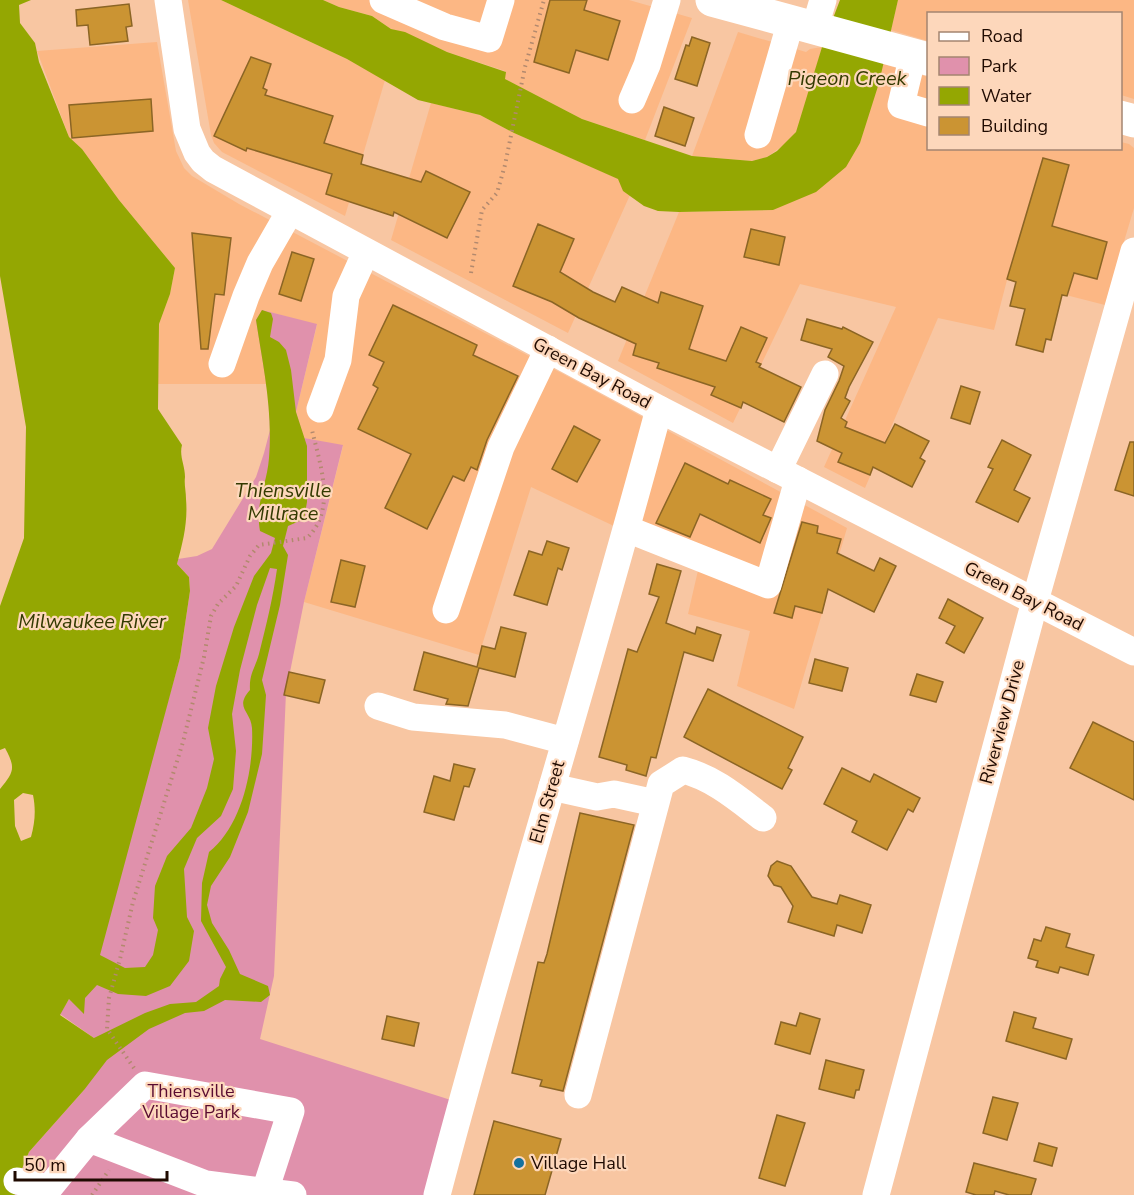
<svg xmlns="http://www.w3.org/2000/svg" width="1134" height="1195" font-family="'Nunito Sans',sans-serif">
  <style>
    .built { fill: #fcb784 }
    .green { fill: #e091ac }
    .water { fill: #94a702; fill-rule: evenodd }
    .building { fill: #cb9433; stroke: #8b6525; stroke-width: 1.5 }
    .lines { fill: none; stroke-linecap: round; stroke-linejoin: round }
    .path { stroke: #b2896e; stroke-width: 4; stroke-dasharray: 1.5 4.5; stroke-linecap: butt }
    .minor { stroke: #fff; stroke-width: 27 }
    .major { stroke: #fff; stroke-width: 33 }
    .poi-dot { fill: #14719f; stroke: #fdd7bb; stroke-width: 2 }
    .labels { text-anchor: middle; dominant-baseline: central; stroke-width: 4.5; stroke-linejoin: round; paint-order: stroke }
    .street-label { font-size: 18px; fill: #1f0a00; stroke: #fdd7bb }
    .park-label { font-size: 18px; fill: #590b31; stroke: #fdd7bb }
    .poi-label { font-size: 18px; fill: #1f0a00; stroke: #fdd7bb; text-anchor: start }
    .water-label { font-size: 20px; font-style: italic; fill: #333a01; stroke: #fdd7bb }
  </style>
  <rect width="100%" height="100%" fill="#f8c6a2"/>
  <!-- built -->
  <g class="built">
    <path d="M188,0H221L347,59L385,80L345,216L222,152L214,143L211,135Z"/>
    <path d="M323,0H629L692,18L645,140L582,119L505,79V71L447,52L405,33L391,29L372,16L339,7Z"/>
    <path d="M898,0H1134V99L1121,95L1120,14H928V41L891,30Z"/>
    <path d="M738,32L806,52L810,49L822,47L801,123L796,132L788,142L767,157L752,161L692,156Z"/>
    <path d="M157,42L176,151L184,168L192,176L239,204L565,375L847,528L794,709L737,686L750,631L688,614L699,566L531,487L479,655L304,602L343,446L304,438L296,412L317,325L262,310L261,350L267,384H158L159,324L170,294L175,268L119,200L82,149L69,137L37,51Z"/>
    <path d="M883,64L928,77V148H1120L1121,142L1129,144L1134,148V208L1105,305L1007,280L994,330L938,318L865,488L824,467L896,307L800,284L733,423L618,361L679,212L773,210L860,143Z"/>
    <path d="M431,103L480,115L514,133L619,179L623,191L630,195L568,333L391,240Z"/>
  </g>
  <!-- green -->
  <path class="green" d="M262,310L317,324L296,412L304,438L343,445L304,602L286,692L274,976L260,1039L457,1102L432,1195H15L17,1181L29,1152L84,1090L94,1038L60,1014L69,999L146,779L180,658L190,591L189,577L177,564L178,559L197,556L212,549L256,477L264,453L270,430L268,394L256,320Z"/>
  <!-- water -->
  <g class="water">
    <path d="M0,0H31L19,5L20,23L35,43L39,62L69,137L82,149L119,200L175,268L170,294L159,324L158,409L182,445C179,456 185,465 185,477C184,485 186,491 186,499C188,522 183,542 177,564L189,577L190,591L180,658L100,955L125,968L145,967L153,955L158,930L153,918L155,886L167,856L191,828L207,788L214,759L208,728L216,686L234,627L254,576L271,553L275,538L260,531C255,502 267,485 269,458C273,411 263,366 256,320L262,310L271,313L273,319L270,337L279,342L286,350L291,370L296,412L307,446V502L304,519L288,526L283,546L288,555L280,605L262,680L266,695L262,754L248,812L230,857L211,886L207,905L212,923L229,950L240,974L268,986L270,995L261,1002L225,1000L204,1011L185,1013L149,1029L107,1060L84,1090L29,1152L17,1181L15,1195H0V789C14,772 16,768 5,748L0,750V606L24,538L26,427L0,276ZM270,568L277,569C273,598 266,626 259,654C255,669 249,673 250,690C234,708 251,711 252,728C254,769 242,826 209,852L202,883L201,921L226,967L220,979L219,986L196,1002L170,1004L145,1013L94,1038L60,1015L69,999L84,1014L85,998L97,985L118,994L146,996L170,986L189,961L194,931L187,917L184,869L197,838L221,816L233,789L236,751L232,714L240,670L257,605ZM23,793L33,795C36,810 35,822 31,837L21,841L15,826L14,800Z"/>
    <path d="M221,0H323L339,7L372,16L391,29L405,32L447,52L506,72L505,79L582,119L692,156L752,161L767,157L777,151L796,132L822,47L840,0H898L879,83L860,143L846,167L816,192L773,210L679,212L658,211L644,206L623,191L618,179L514,133L480,115L418,100L347,59Z"/>
  </g>
  <!-- building -->
  <g class="building">
    <path d="M550,0H587L584,10L620,21L608,60L576,50L569,73L534,62Z"/>
    <path d="M129,4L132,26L126,27L128,41L90,45L88,25L77,26L76,10Z"/>
    <path d="M692,37L710,43L697,86L675,79L686,45L689,46Z"/>
    <path d="M251,57L271,64L263,88L267,90L265,95L333,116L324,143L363,155L361,164L421,182L426,171L470,192L447,238L394,212L393,216L326,194L332,174L247,148L246,151L214,136Z"/>
    <path d="M151,99L153,131L72,138L69,105Z"/>
    <path d="M664,107L694,118L685,146L655,136Z"/>
    <path d="M1043,158L1069,165L1052,226L1107,242L1097,279L1074,273L1067,296L1062,295L1051,340L1046,339L1043,352L1016,345L1025,309L1010,306L1016,282L1007,279Z"/>
    <path d="M538,224L574,239L560,272L593,292L615,302L622,287L658,303L661,292L703,306L689,349L726,361L741,327L767,338L756,362L761,364L759,367L801,387L784,422L743,402L741,408L711,395L715,387L657,368L659,363L633,355L636,344L579,318L552,302L513,286Z"/>
    <path d="M751,229L785,237L779,265L744,257Z"/>
    <path d="M192,233L231,238L224,295L215,294L208,349H201Z"/>
    <path d="M292,252L314,259L301,301L279,294Z"/>
    <path d="M393,305L477,345L473,355L518,376L487,440L477,470L471,467L464,481L453,476L427,529L385,508L411,454L358,429L378,388L373,385L384,362L369,355Z"/>
    <path d="M807,319L842,329L843,327L873,342L849,387L845,398L850,401L841,418L847,422L845,427L885,443L895,424L929,441L920,458L925,461L912,487L873,467L870,475L838,462L842,453L817,441L825,410L839,381L844,366L828,357L832,349L801,340Z"/>
    <path d="M961,386L980,392L970,424L951,418Z"/>
    <path d="M574,426L600,440L577,482L552,469Z"/>
    <path d="M1002,440L1031,455L1014,490L1030,498L1018,522L976,502L993,469L988,467Z"/>
    <path d="M1130,442H1134V496L1115,490Z"/>
    <path d="M685,463L728,484L730,480L771,499L763,515L771,518L760,543L700,514L690,537L656,523Z"/>
    <path d="M802,522L818,526L817,533L841,539L837,553L874,571L880,558L896,566L874,612L828,589L822,613L795,606L792,618L774,613Z"/>
    <path d="M547,541L569,548L562,570L558,568L547,605L514,595L529,551L542,555Z"/>
    <path d="M341,560L365,566L355,607L331,602Z"/>
    <path d="M657,564L681,571L666,623L695,634L697,627L721,635L713,661L684,652L656,758L651,757L646,776L626,770L627,765L599,757L628,649L637,652L659,597L649,594Z"/>
    <path d="M948,599L983,618L964,653L946,643L955,626L939,618Z"/>
    <path d="M501,627L526,633L515,677L479,668L468,706L446,704L448,699L414,690L424,652L477,667L482,646L495,649Z"/>
    <path d="M815,659L848,668L842,691L809,683Z"/>
    <path d="M289,672L325,680L319,703L284,695Z"/>
    <path d="M917,674L943,682L936,702L910,695Z"/>
    <path d="M708,689L803,737L788,768L792,770L782,789L684,737Z"/>
    <path d="M1093,722L1134,742V800L1070,768Z"/>
    <path d="M454,764L475,769L469,787L464,786L454,820L424,812L434,776L450,781Z"/>
    <path d="M842,768L870,782L874,774L920,798L913,812L908,809L887,850L852,832L857,821L824,804Z"/>
    <path d="M580,813L634,825L563,1091L540,1086L542,1080L512,1073L538,962L544,963L547,954Z"/>
    <path d="M777,861L791,866L812,897L837,904L840,895L871,905L862,933L837,925L834,936L788,922L793,906L781,887L774,885L768,876L771,866Z"/>
    <path d="M1046,927L1070,934L1066,947L1094,955L1088,975L1060,967L1058,973L1036,967L1038,961L1028,958L1034,939L1041,941Z"/>
    <path d="M1014,1012L1036,1018L1033,1028L1072,1039L1066,1059L1006,1041Z"/>
    <path d="M800,1013L820,1019L810,1054L775,1044L781,1022L796,1026Z"/>
    <path d="M387,1016L419,1023L414,1046L382,1039Z"/>
    <path d="M826,1060L864,1070L859,1090H856L854,1098L819,1089Z"/>
    <path d="M993,1097L1018,1103L1007,1140L983,1133Z"/>
    <path d="M777,1115L805,1123L785,1186L759,1178Z"/>
    <path d="M494,1121L561,1139L545,1195H474Z"/>
    <path d="M1039,1143L1057,1148L1052,1166L1034,1161Z"/>
    <path d="M974,1163L1036,1179L1031,1195H1009L995,1191L994,1195H976L966,1192Z"/>
  </g>
  <g class="lines">
    <!-- path -->
    <g class="path">
      <path d="M471,273L482,210L497,193L505,165L525,67L544,0"/>
      <path d="M134,1068L107,1029L109,998L120,959L133,902L183,742L204,657L211,616L218,604L236,586L250,556L259,545L307,538C337,509 320,465 312,430"/>
      <path d="M92,1195L109,1170"/>
    </g>
    <!-- minor -->
    <g class="minor">
      <path d="M168,0L187,129L197,153L203,161L213,169L659,409L1134,652"/>
      <path d="M383,0L445,27L489,39L501,0"/>
      <path d="M815,27L823,0"/>
      <path d="M913,55L901,105L928,113"/>
      <path d="M632,100L647,65L667,0"/>
      <path d="M758,135L791,21"/>
      <path d="M222,364L246,296L260,263L290,211"/>
      <path d="M320,409L338,360L346,296L366,252"/>
      <path d="M778,470L825,374"/>
      <path d="M627,529L768,585L798,480"/>
      <path d="M446,610L501,447L548,349"/>
      <path d="M378,706L413,717L505,725L565,741"/>
      <path d="M552,787L597,797L614,794L655,803"/>
      <path d="M578,1095L661,784L683,770C714,778 738,799 763,818"/>
      <path d="M89,1139L145,1085L291,1111L265,1191"/>
      <path d="M17,1181L49,1188L89,1139L206,1184L293,1195"/>
      <path d="M437,1195C506,932 589,672 659,409"/>
      <path d="M876,1195L1035,601L1134,251"/>
    </g>
    <!-- major -->
    <g class="major">
      <path d="M712,0L928,59"/>
      <path d="M1120,117L1134,121"/>
    </g>
  </g>
  <!-- markers -->
  <circle class="poi-dot" cx="519" cy="1163" r="6"/>
  <g class="labels">
    <!-- street labels -->
    <g class="street-label">
      <text transform="translate(592 373) rotate(28)">Green Bay Road</text>
      <text transform="translate(1024 596) rotate(27)">Green Bay Road</text>
      <text transform="translate(1002 722) rotate(-75)">Riverview Drive</text>
      <text transform="translate(547 802) rotate(-74)">Elm Street</text>
    </g>
    <!-- park labels -->
    <g class="park-label">
      <text x="191" y="1091">Thiensville<tspan x="191" dy="21">Village Park</tspan></text>
    </g>
    <!-- poi labels -->
    <g class="poi-label">
      <text x="531" y="1163">Village Hall</text>
    </g>
    <!-- water labels -->
    <g class="water-label">
      <text x="847" y="78">Pigeon Creek</text>
      <text x="283" y="490">Thiensville<tspan x="283" dy="23">Millrace</tspan></text>
      <text x="92" y="621">Milwaukee River</text>
    </g>
  </g>
  <!-- legend -->
  <rect x="927" y="12" width="195" height="138" fill="#fdd7bb" stroke="#a48570" stroke-width="1.5"/>
  <rect x="939" y="32" width="30" height="9" fill="#ffffff" stroke="#a48570" stroke-width="1.5"/>
  <text x="981" y="42" font-size="18" fill="#1f0a00">Road</text>
  <rect x="939" y="57" width="30" height="18" fill="#e091ac" stroke="#a48570" stroke-width="1.5"/>
  <text x="981" y="72" font-size="18" fill="#1f0a00">Park</text>
  <rect x="939" y="87" width="30" height="18" fill="#94a702" stroke="#a48570" stroke-width="1.5"/>
  <text x="981" y="102" font-size="18" fill="#1f0a00">Water</text>
  <rect x="939" y="117" width="30" height="18" fill="#cb9433" stroke="#a48570" stroke-width="1.5"/>
  <text x="981" y="132" font-size="18" fill="#1f0a00">Building</text>
  <!-- scale -->
  <path d="M15 1171v9h152v-9" fill="none" stroke="#1f0a00" stroke-width="3"/>
  <text x="24" y="1171" font-size="18" fill="#1f0a00" stroke="#fdd7bb" stroke-width="4.5" paint-order="stroke">50 m</text>
</svg>
